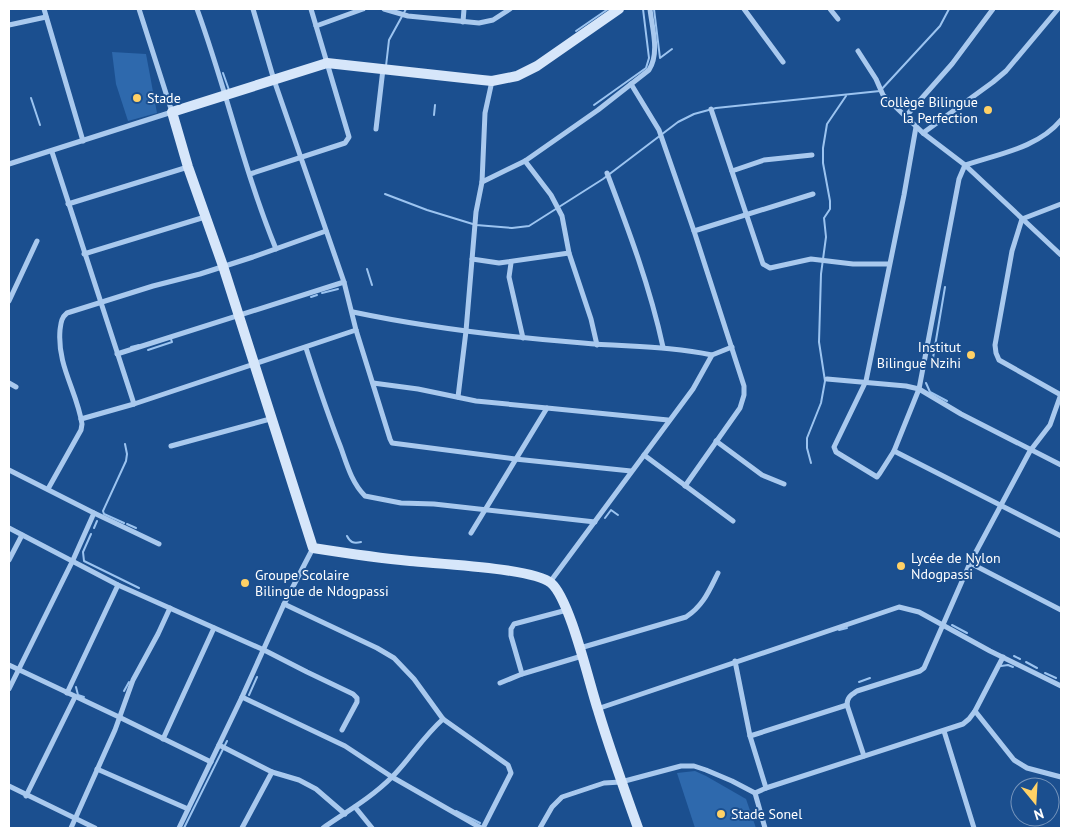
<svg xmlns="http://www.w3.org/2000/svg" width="1070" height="837" font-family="'PT Sans',sans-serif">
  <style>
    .green { fill: #2e69ad }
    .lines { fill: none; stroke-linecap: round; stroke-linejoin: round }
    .stream { stroke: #9cc4f0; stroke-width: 2 }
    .street { stroke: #a9c9ee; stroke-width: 5 }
    .secondary { stroke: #d6e6fa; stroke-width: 10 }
    .poi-dot { fill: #ffd166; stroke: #1b4f8f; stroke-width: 2 }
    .labels { text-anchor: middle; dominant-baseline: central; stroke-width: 4; stroke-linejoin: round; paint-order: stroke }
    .poi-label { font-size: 14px; fill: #fff; stroke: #1b4f8f; text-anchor: start }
  </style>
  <rect width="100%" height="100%" fill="#1b4f8f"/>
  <!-- green -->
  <g class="green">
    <path d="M112,52L146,54L157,113L128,121L116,84Z"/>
    <path d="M695,771L706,776L746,799L756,828H695L677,773Z"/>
  </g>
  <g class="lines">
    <!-- stream -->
    <g class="stream">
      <path d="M654,9L660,58L672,49"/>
      <path d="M576,31L608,9"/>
      <path d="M386,66L389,40L406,9"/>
      <path d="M223,73L229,90"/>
      <path d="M31,98L40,125"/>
      <path d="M594,105L646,68L649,58L643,9"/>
      <path d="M434,115L435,105"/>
      <path d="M385,194L427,210L476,225L512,228L529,226L603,179L678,122L694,114L716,108L880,91L940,26L949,9"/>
      <path d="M367,269L372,285"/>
      <path d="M322,293L338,289"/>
      <path d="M311,297L317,295"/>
      <path d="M131,347L139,345"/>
      <path d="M148,350L172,342L171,339"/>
      <path d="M933,358L945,287"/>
      <path d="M926,383L930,392L947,401"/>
      <path d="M811,463L807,448V438L821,403L825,381L819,342L821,274L826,237L824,218L830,209V201L823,163V148L827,124L846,96"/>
      <path d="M605,518L611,510L618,515"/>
      <path d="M124,523L104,514L103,511L126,461L127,454L125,444"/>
      <path d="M127,524L136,528"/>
      <path d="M94,528L97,521"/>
      <path d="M91,534L83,552L84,561L139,588"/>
      <path d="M347,536C350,542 353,544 361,542"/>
      <path d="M952,625L967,633"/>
      <path d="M839,630L847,628"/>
      <path d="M1014,656L1020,659"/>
      <path d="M1026,662L1037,668"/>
      <path d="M1001,666L1008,665L1013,667"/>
      <path d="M1045,673L1056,678"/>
      <path d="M859,682L870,678"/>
      <path d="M76,687L78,695L84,697"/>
      <path d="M124,691L129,682"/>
      <path d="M249,695L257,677"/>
      <path d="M456,811L480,823"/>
      <path d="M184,828L227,741"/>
    </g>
    <!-- street -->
    <g class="street">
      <path d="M44,9L83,141"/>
      <path d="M197,9C226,88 244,171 276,249"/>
      <path d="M253,9L274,80L344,282L356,330L390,439L392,443L515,459L631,471"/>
      <path d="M384,9L408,16L479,23L493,20L510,9"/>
      <path d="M744,9L783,62"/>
      <path d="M830,9L838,19"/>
      <path d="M463,22L464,9"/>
      <path d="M9,25L46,17"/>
      <path d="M316,26L363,9"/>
      <path d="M858,51L876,79L883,95L923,133L965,165L1061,255"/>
      <path d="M631,84L659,130L694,231L744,386V395L740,408L685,486"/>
      <path d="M711,109L763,264L770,268L811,259L853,264H889"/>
      <path d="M906,116L952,64L993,9"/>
      <path d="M916,127L904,195L866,381L834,447L836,452L877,477L880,473L894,451L919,389L959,179L965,165C998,154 1038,148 1061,120"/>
      <path d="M376,129L383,69"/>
      <path d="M923,133L993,82L1006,71L1058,9"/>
      <path d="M52,152L134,404"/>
      <path d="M525,161L551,195L562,216L569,253L591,319L597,345"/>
      <path d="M9,164L172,112L139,9"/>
      <path d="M732,171L764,160L812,155"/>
      <path d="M607,173C629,231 650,287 663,347"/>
      <path d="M250,174L345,143L349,137L311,9"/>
      <path d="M482,182L525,161L598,110L649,70C660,53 652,28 650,9"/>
      <path d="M68,204L188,167"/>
      <path d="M1061,204L1022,219L1012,251L995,345L996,353L999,360L1061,395"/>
      <path d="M694,231L813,194"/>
      <path d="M84,254L205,217"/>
      <path d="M472,259L499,263L569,253"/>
      <path d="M511,263L509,277L523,338"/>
      <path d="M9,301L37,241"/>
      <path d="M353,312C429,328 506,337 583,343C627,347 670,346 712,355"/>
      <path d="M306,348C317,382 328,415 341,448C347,465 352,483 365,496L401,503L434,504L595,522"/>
      <path d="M117,354L344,282"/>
      <path d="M827,379L906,386L919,389L961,414L1061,465"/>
      <path d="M9,383L16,387"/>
      <path d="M373,383L418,389L476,401L547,408"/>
      <path d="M458,397L466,331L476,212L482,182L485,113L492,81"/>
      <path d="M81,419L134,404L356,330"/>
      <path d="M716,441L762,475L784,484"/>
      <path d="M171,446L270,419"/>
      <path d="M894,451L1061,536"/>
      <path d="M644,455L733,521"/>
      <path d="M9,470L94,513L159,544"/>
      <path d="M48,489L81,430L82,424C77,391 57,366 60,330C61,323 61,318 67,313L153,286L200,274L253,257L326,231"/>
      <path d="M9,528L118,585L264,650L307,672L353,694L357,698V702L342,730"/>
      <path d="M471,533L547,408L668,420"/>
      <path d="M9,560L22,535"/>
      <path d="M970,563L1061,610"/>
      <path d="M550,582L693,389L712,355L732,347"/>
      <path d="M284,604L377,648L394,658L414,679L443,719L508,765L511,773L483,828"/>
      <path d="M580,648L686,617C703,606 709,591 718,573"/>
      <path d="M735,661L750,736L766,788"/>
      <path d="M9,665L119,717L211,762"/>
      <path d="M522,674L582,656"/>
      <path d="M500,683L522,674L511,636V629L514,624L567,610"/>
      <path d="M9,689L73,560L94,513"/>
      <path d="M67,693L118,585"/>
      <path d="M242,697L345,746L392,777L481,828"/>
      <path d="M597,709L899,607L919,612L990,651L1061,686"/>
      <path d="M975,711L1014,760L1027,768L1061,777"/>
      <path d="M944,731L974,828"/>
      <path d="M750,736L847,705"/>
      <path d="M163,739L214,628"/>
      <path d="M219,745L272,772L242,828"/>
      <path d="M864,756L847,705C847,697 851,695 857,691L920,671L924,668L970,563L1030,451L1050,425L1061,394"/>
      <path d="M97,769L188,809"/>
      <path d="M272,772L299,780L316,789L345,814"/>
      <path d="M9,786L95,828"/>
      <path d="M26,796L75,697"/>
      <path d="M355,807L372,828"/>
      <path d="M71,828L115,730L133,680L158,634L170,608"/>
      <path d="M179,828L242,697L284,604L313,548"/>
      <path d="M323,828C346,812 371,798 392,777C410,759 422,738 443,719"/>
      <path d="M540,828L552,807L562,797L604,783L621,782L681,766H694L706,770L732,781L755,793"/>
      <path d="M765,828L755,793L766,788L963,724L969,719L975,711L1003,657"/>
    </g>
    <!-- secondary -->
    <path class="secondary" d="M619,9L537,66L517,76L492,81L482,80L327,63L172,112L188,167L223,266L313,548C345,553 378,558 410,561C438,564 533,568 551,583C570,599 589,683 598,710C610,750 624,789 638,828"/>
  </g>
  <!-- markers -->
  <g class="poi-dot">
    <circle cx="137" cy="98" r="5"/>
    <circle cx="988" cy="110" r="5"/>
    <circle cx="971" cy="355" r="5"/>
    <circle cx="901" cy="566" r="5"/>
    <circle cx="245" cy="583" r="5"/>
    <circle cx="721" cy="814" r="5"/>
  </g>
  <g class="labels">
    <!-- poi labels -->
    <g class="poi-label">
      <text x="147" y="98">Stade</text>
      <text x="978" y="102" text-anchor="end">Collège Bilingue<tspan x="978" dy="16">la Perfection</tspan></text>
      <text x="961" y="347" text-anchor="end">Institut<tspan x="961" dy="16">Bilingue Nzihi</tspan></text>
      <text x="911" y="558">Lycée de Nylon<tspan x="911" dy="16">Ndogpassi</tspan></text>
      <text x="255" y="575">Groupe Scolaire<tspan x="255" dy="16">Bilingue de Ndogpassi</tspan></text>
      <text x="731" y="814">Stade Sonel</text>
    </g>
  </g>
  <!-- border -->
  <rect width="1070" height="837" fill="none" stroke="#ffffff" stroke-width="20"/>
  <!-- north arrow -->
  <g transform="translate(1035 802) rotate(162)"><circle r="24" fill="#1b4f8f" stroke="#7695bc"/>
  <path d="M0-4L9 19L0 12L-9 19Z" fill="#ffd166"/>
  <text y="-8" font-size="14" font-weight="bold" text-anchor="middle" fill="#ffffff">N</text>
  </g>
</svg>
